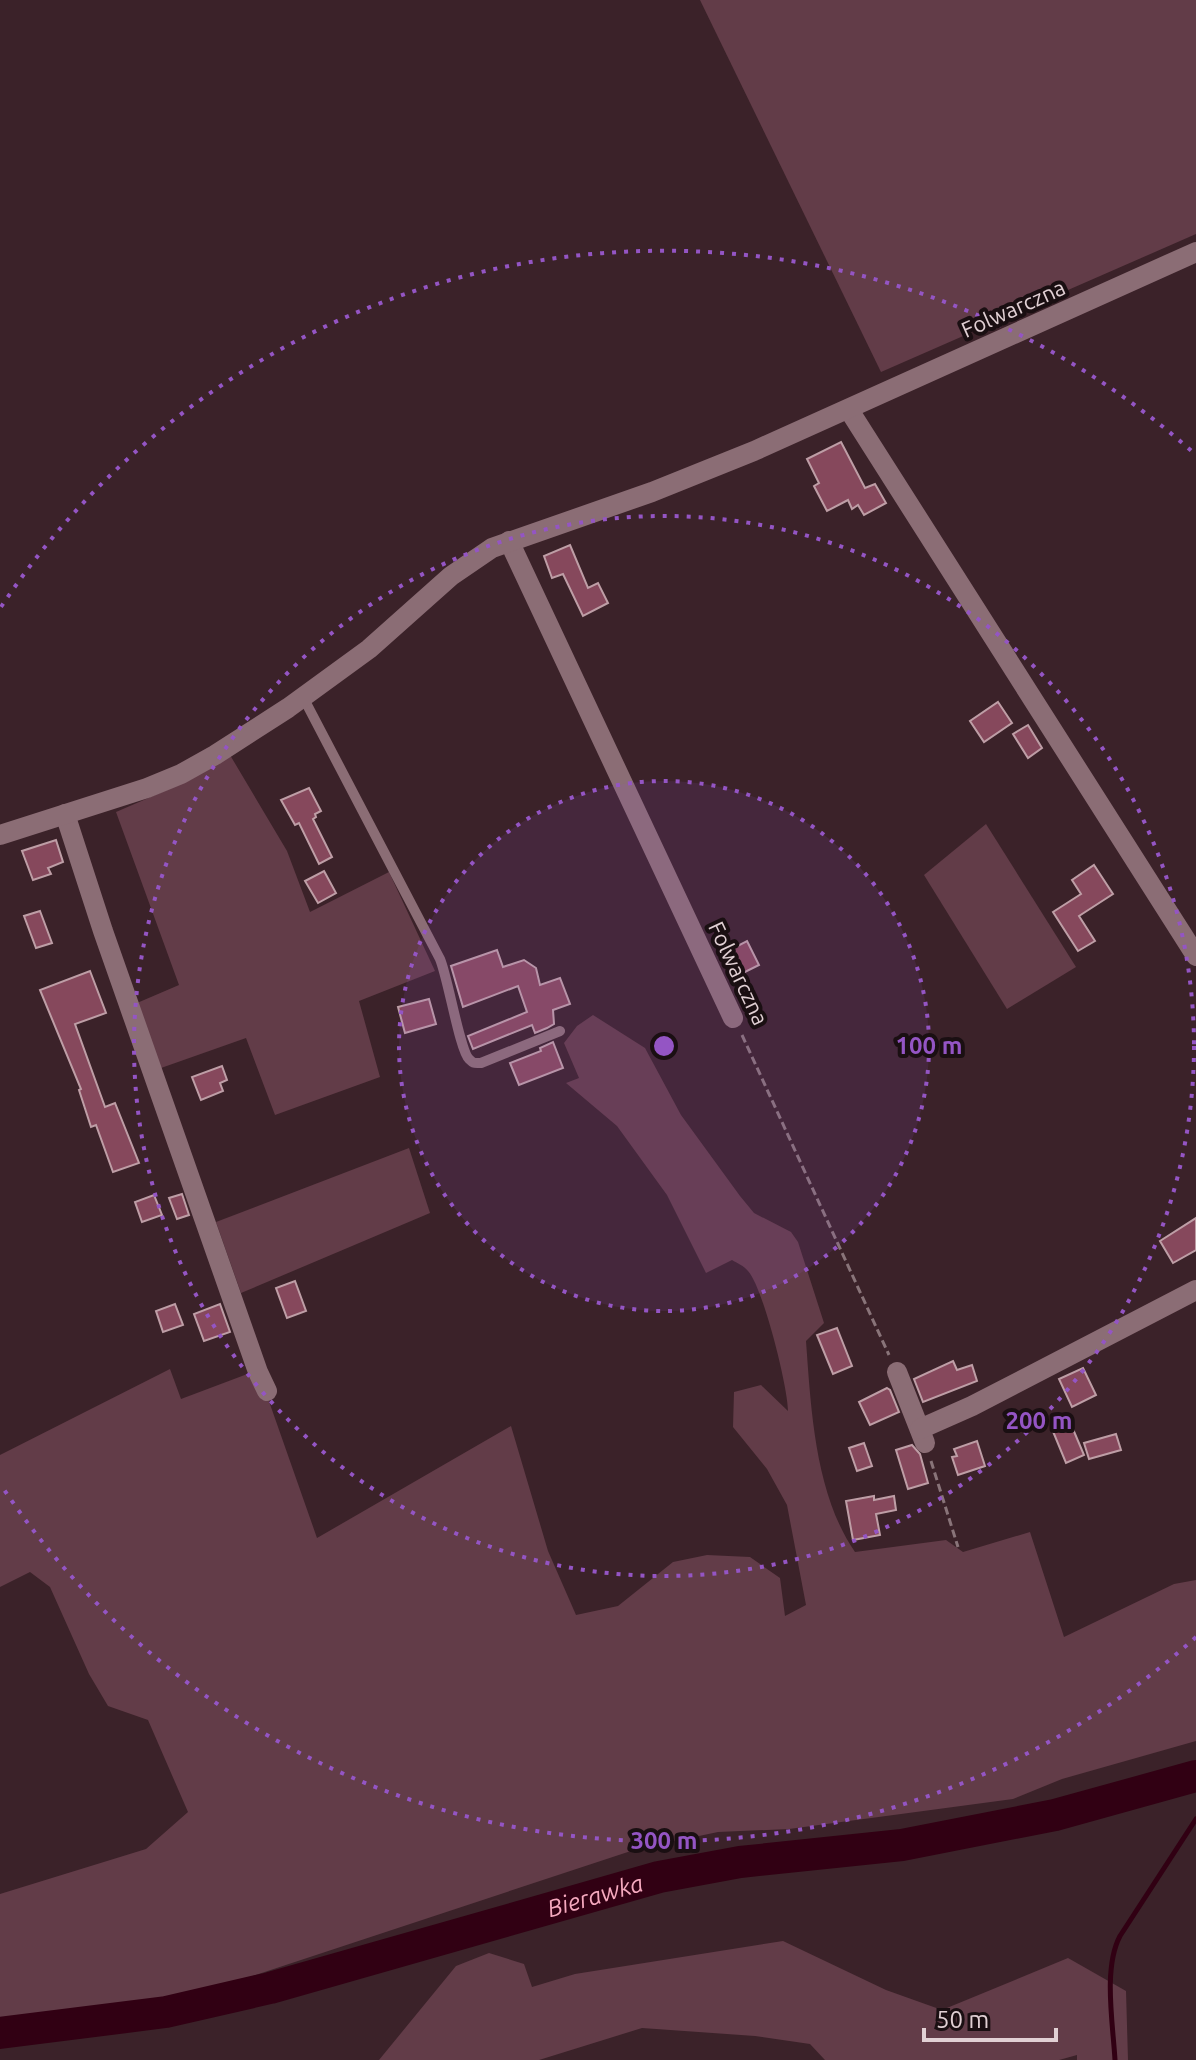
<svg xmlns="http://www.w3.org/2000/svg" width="1196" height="2060" font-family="Ubuntu,sans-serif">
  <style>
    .green { fill: #623c48 }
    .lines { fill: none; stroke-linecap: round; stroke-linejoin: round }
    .stream { stroke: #310013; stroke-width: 5 }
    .river { stroke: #310013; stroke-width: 32 }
    .building { fill: #86485c; stroke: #be9ea6; stroke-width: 2 }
    .path { stroke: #897479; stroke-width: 3; stroke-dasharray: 8 4; stroke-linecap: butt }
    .service { stroke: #8b6d75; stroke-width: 10 }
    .minor { stroke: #8b6d75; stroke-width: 20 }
    .ring { fill: none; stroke: #9455c4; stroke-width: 4; stroke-dasharray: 4 8 }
    .labels { text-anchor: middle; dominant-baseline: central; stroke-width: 8; stroke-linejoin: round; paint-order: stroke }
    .street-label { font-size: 22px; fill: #e1d0d4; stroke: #1a0f12 }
    .water-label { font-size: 24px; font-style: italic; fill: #f6a9bf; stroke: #1a0f12 }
    .centre { fill: #9455c4; stroke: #1a0f12; stroke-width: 4 }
    .ring-label { font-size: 24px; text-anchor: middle; font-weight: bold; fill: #9455c4; stroke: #1a0f12; stroke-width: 8; stroke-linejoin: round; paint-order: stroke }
  </style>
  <rect width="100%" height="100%" fill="#3b2229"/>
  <!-- green -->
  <g class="green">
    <path d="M700,0H1196V234L881,372Z"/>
    <path d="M230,755L287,851L310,912L389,872L435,971L359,1001L380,1077L275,1115L246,1038L161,1068L137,1003L179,985L116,812L190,780Z"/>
    <path d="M986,824L1076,967L1007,1009L924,875Z"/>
    <path d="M593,1015L645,1048L681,1115L740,1196L754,1213L791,1232L798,1242L824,1323L806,1341C811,1409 815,1494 855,1552L946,1540L963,1552L1030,1532L1064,1637L1174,1584L1196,1580V1741L1062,1779L1013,1799L789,1829L718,1832L637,1849L180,2000L0,2022V1894L146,1849L188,1812L148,1720L108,1706L89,1674L50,1587L30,1572L0,1587V1455L170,1369L181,1399L258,1370L317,1538L511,1426L548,1551L576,1615L618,1606L673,1562L707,1555L750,1557L780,1578L785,1616L806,1605L787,1505L767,1469L733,1427L734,1392L761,1385L788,1411C788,1387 763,1287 748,1271C744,1266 737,1263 732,1260L706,1273L667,1195L617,1126L566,1083L579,1078L564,1043L577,1026Z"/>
    <path d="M409,1148L430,1213L241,1293L216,1222Z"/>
    <path d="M783,1941L886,1990L942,2010L1068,1958L1126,1991L1128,2060H1077V2055L1059,2060H825L810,2044L755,2036L642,2028L539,2060H379L456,1966L489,1953L524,1964L532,1987L575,1974Z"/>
  </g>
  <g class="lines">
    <!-- stream -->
    <path class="stream" d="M1115,2060C1113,2024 1103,1968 1120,1936L1196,1819"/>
    <!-- river -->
    <path class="river" id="s1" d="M0,2033L166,2012L270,1988L659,1877L740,1862L902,1845L1055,1815L1196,1776"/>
  </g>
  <!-- building -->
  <g class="building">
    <path d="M841,442L865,488L875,484L886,503L864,515L858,505L852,509L848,500L827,511L814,486L819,483L807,459Z"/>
    <path d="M570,545L588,588L598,583L608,603L583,616L563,574L552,578L544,556Z"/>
    <path d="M998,702L1012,723L984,742L970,721Z"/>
    <path d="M1028,725L1042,748L1028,758L1013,734Z"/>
    <path d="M309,788L321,811L315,814L316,817L313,819L332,857L319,864L299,823L295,825L281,800Z"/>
    <path d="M56,840L63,862L48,868L51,874L33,880L22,851Z"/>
    <path d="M1094,865L1113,894L1079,916L1095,941L1078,951L1053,912L1081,894L1072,880Z"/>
    <path d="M324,871L336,893L318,903L305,881Z"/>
    <path d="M40,911L52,943L36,948L24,916Z"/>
    <path d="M747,941L759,965L739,975L726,952Z"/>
    <path d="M497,950L503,967L524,960L536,968L540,985L560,978L570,1004L553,1010L554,1024L547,1028L535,1033L532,1025L473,1049L468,1036L527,1012L518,986L463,1007L451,966Z"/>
    <path d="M90,971L106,1013L75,1024L105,1107L115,1103L139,1163L113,1172L96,1125L91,1127L79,1090L81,1089L40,990Z"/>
    <path d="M429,999L436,1024L405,1033L398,1007Z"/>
    <path d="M553,1042L563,1068L519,1085L510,1063L541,1051L540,1048Z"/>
    <path d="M222,1066L227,1080L220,1083L223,1091L201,1100L192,1077Z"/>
    <path d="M182,1194L189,1215L177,1219L169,1198Z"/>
    <path d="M154,1195L162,1215L142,1222L135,1202Z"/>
    <path d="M1196,1218V1250L1173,1263L1160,1241Z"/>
    <path d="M295,1281L306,1311L287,1318L276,1288Z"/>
    <path d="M175,1304L183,1325L163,1332L156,1311Z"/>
    <path d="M220,1304L230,1332L204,1341L194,1314Z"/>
    <path d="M837,1328L852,1366L833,1374L817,1335Z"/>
    <path d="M953,1361L957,1370L972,1365L977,1381L923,1402L914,1379Z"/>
    <path d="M1083,1368L1096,1395L1072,1407L1059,1379Z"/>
    <path d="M887,1388L890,1390L899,1412L870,1425L859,1402Z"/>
    <path d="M1070,1422L1084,1455L1066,1463L1052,1429Z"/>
    <path d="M1116,1434L1121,1450L1089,1459L1084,1443Z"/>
    <path d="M977,1441L985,1466L958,1475L952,1457L957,1456L954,1449Z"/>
    <path d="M864,1443L872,1466L857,1471L849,1448Z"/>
    <path d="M912,1445L920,1454L928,1483L908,1489L896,1450Z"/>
    <path d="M874,1496V1500L894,1496L896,1510L876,1514L880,1535L853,1540L846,1501Z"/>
  </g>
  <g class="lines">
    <!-- path -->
    <g class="path">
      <path d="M742,1035L889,1355"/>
      <path d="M931,1461L958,1547"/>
    </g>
    <!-- service -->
    <path class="service" d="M303,697L440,959C448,978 460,1051 469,1059C474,1064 474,1063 481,1063L560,1031"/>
    <!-- minor -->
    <g class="minor">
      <path d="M849,410L1196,956"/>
      <path d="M509,541L733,1018"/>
      <path d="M65,814L103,931L258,1372L267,1391"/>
      <path d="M0,835L147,788L181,774L215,755L288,708L369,649L451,576L492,548L652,492L754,451L1196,252"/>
      <path d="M897,1372L925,1443"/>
      <path d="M920,1429L972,1406L1196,1290"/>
    </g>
  </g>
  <!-- distance rings -->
  <circle cx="664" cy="1046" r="265" fill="#9455c4" fill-opacity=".12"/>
  <g class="ring">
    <circle cx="664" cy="1046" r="265"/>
    <circle cx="664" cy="1046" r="530"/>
    <path d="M1196 1637A795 795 0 0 1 1 1485M1 607A795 795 0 0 1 1196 455"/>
  </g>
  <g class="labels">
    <!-- street labels -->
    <g class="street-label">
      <text transform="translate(1013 308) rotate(-24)">Folwarczna</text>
      <text transform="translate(739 973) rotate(65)">Folwarczna</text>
    </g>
    <!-- water labels -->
    <g class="water-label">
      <text stroke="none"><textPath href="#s1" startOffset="612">Bierawka</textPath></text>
    </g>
  </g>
  <circle cx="664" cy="1046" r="12" class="centre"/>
  <g class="ring-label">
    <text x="929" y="1054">100 m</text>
    <text x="1039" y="1429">200 m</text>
    <text x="664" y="1849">300 m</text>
  </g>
  <!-- scale -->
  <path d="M924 2028v12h132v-12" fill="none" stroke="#e1d0d4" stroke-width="4"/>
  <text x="936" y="2028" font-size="24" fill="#e1d0d4" stroke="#1a0f12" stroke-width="6" paint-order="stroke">50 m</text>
</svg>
